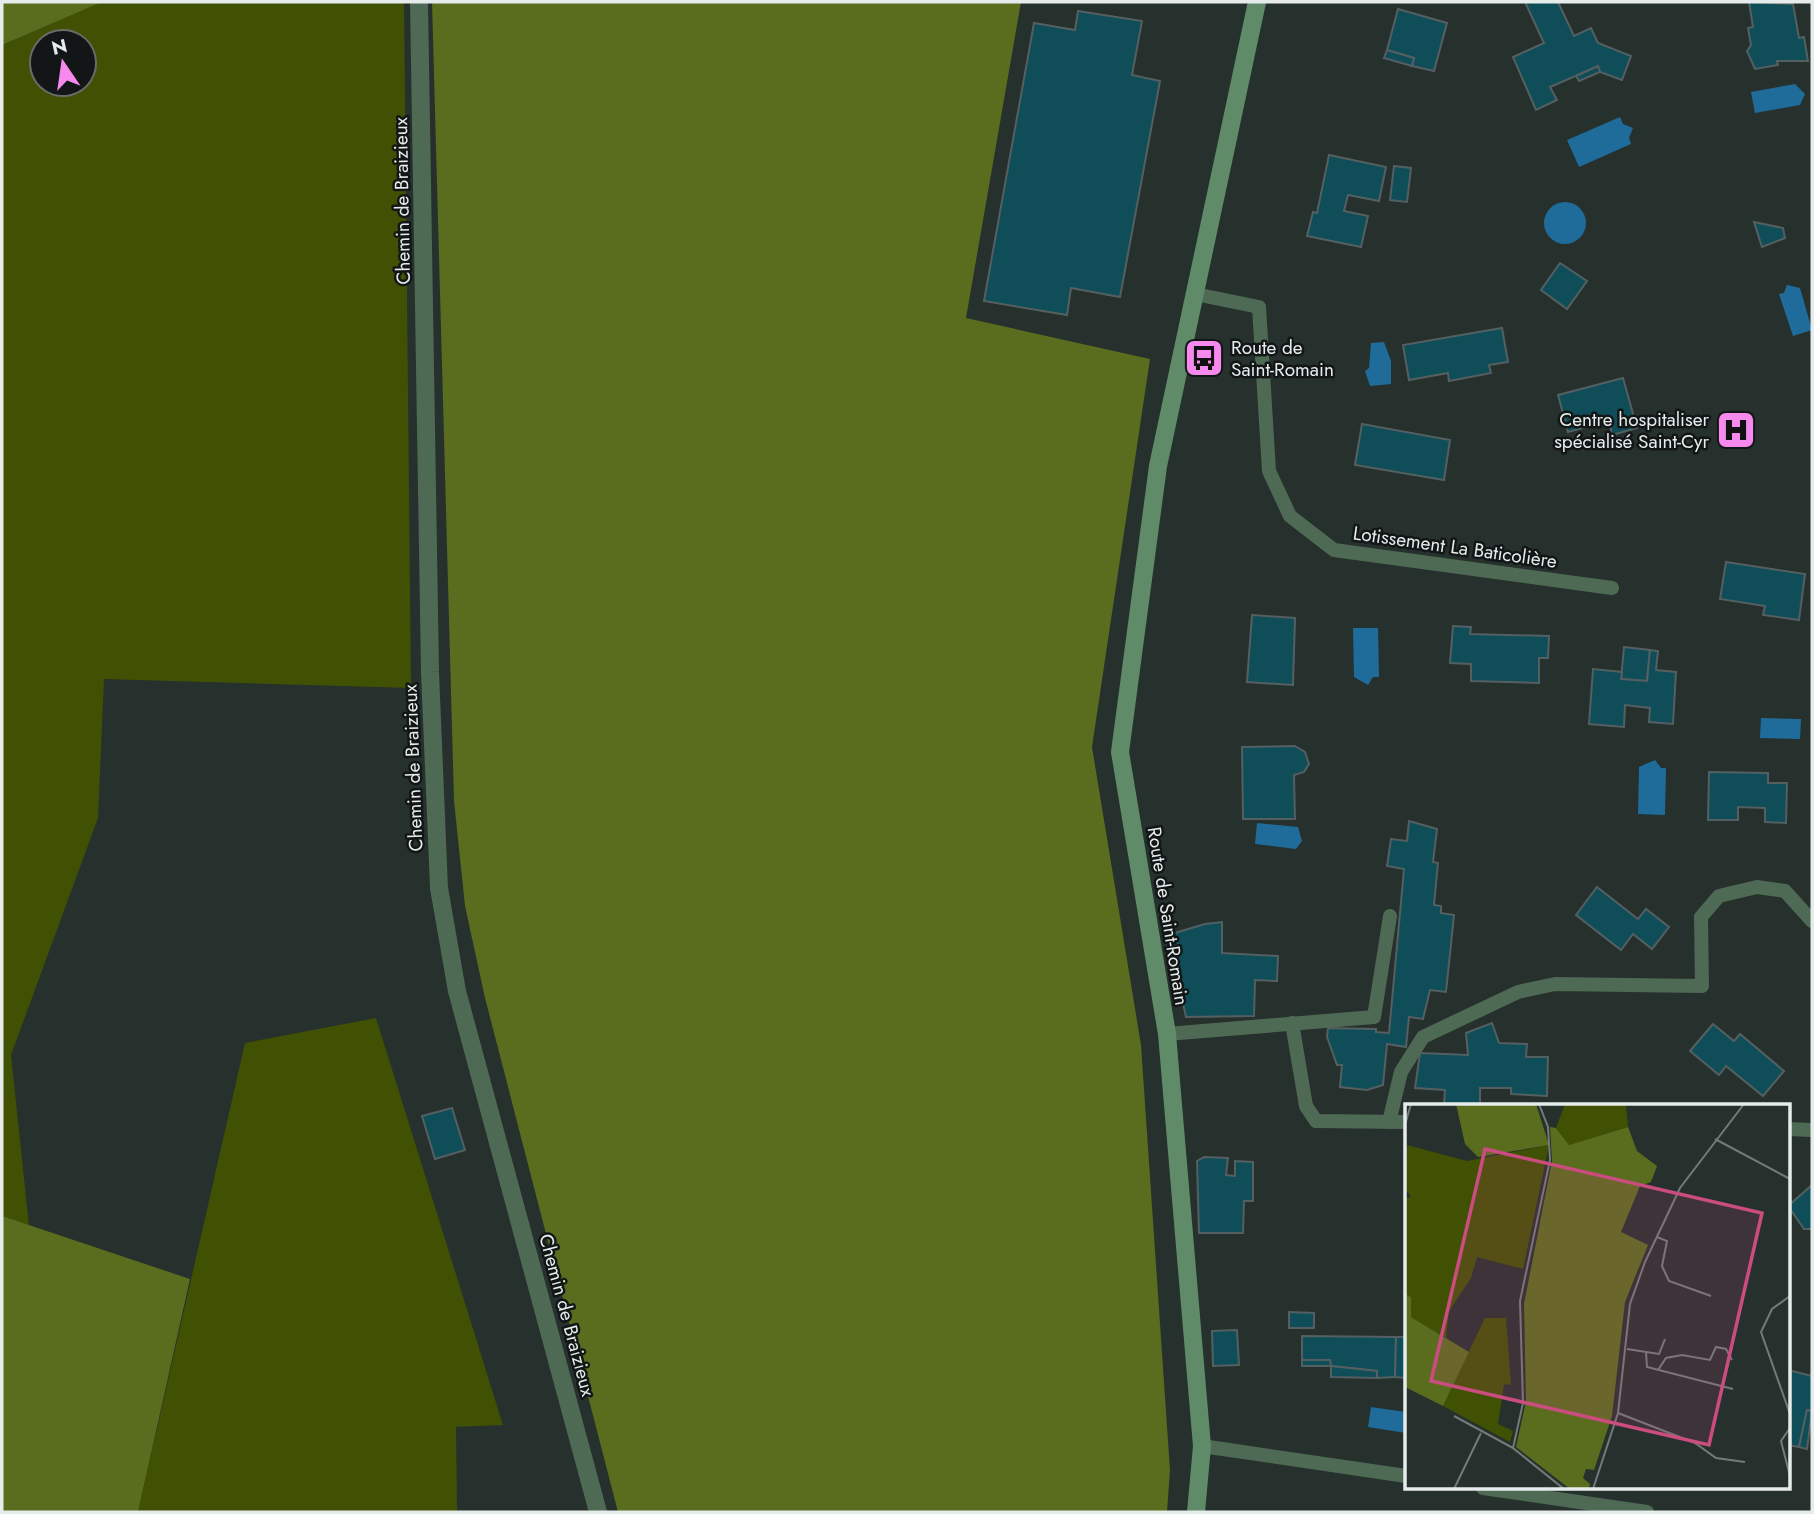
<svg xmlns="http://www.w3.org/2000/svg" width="1814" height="1514" font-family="Jost,sans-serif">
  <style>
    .green { fill: #415103; fill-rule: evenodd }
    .forest { fill: #5a6c1e }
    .water { fill: #1f6c9b }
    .building { fill: #0f4e58; stroke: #545f61; stroke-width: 2 }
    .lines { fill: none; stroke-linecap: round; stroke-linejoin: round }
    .lane { stroke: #4e6a54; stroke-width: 14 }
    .street { stroke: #4e6a54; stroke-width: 18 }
    .secondary { stroke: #5f8b69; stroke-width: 18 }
    .labels { text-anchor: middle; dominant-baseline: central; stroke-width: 5; stroke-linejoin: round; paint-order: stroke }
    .street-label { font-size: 19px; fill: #e6eceb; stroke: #121616 }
    .poi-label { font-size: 19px; fill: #e6eceb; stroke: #121616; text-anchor: start }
    .inset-road { fill: none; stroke: #737b79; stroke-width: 2 }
    .view { fill: #cb4d7f; fill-opacity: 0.15; stroke: #cb4d7f; stroke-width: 3.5 }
    .inset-edge { fill: none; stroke: #e6eceb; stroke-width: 3.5 }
  </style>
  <rect width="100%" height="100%" fill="#26302d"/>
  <!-- green -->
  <g class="green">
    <path d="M102,2H404L411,688L104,679L98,818L11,1055L29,1226L2,1216V45ZM42,42H84V84H42Z"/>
    <path d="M376,1018L503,1425L456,1427L457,1512H138L245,1043Z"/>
  </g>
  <!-- forest -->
  <g class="forest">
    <path d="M2,2H102L2,45Z"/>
    <path d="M432,2H1021L966,318L1150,359L1092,747L1141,1045L1170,1470L1167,1512H618L485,998L465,906L454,801Z"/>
    <path d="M2,1216L190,1279L138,1512H2Z"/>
  </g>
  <!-- water -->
  <g class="water">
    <path d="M1795,84L1805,94L1800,105L1755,113L1751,92Z"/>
    <path d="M1620,117L1623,124L1633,128L1629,138L1631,144L1579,167L1567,140Z"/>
    <circle cx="1565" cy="223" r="21"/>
    <path d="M1787,285L1800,288L1812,330L1793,336L1779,294L1784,293Z"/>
    <path d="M1384,342L1391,361V384L1370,386L1365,371L1369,368L1371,343Z"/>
    <path d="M1353,628H1378L1379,677H1373L1368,685L1354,677Z"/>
    <path d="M1761,718L1801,719L1800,739L1760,738Z"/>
    <path d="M1655,760L1661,768H1666L1665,815L1638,814L1639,767Z"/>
    <path d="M1257,823L1298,827L1302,841L1296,849L1255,844Z"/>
    <path d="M1371,1407L1406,1412V1433L1368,1427Z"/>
  </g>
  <!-- building -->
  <g class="building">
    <path d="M1525,2H1558L1574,36L1591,28L1598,43L1631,56L1622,80L1600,72L1598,66L1550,87L1557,100L1536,110L1513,57L1544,43Z"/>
    <path d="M1749,2L1793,4L1799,38L1804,37L1808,61H1777L1778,65L1755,69L1747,51L1751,45L1748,28L1753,27Z"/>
    <path d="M1398,9L1447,23L1434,71L1412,66L1414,58L1387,50Z"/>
    <path d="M1078,11L1142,21L1132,75L1160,81L1120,297L1071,288L1067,315L984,301L1034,23L1075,30Z"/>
    <path d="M1387,50L1414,58L1412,66L1384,58Z"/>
    <path d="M1598,66L1600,72L1579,81L1576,76Z"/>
    <path d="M1329,155L1386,167L1379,201L1348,195L1344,211L1368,216L1361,247L1307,236L1313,212L1317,213Z"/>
    <path d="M1394,166L1411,168L1407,202L1390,200Z"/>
    <path d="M1754,222L1783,228L1785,238L1762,247Z"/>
    <path d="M1560,263L1587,281L1567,309L1541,290Z"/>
    <path d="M1502,328L1508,362L1489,365L1491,373L1449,381L1448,373L1409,380L1403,345Z"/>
    <path d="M1623,378L1637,428L1612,435L1609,421L1568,432L1558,395Z"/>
    <path d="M1362,424L1450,440L1444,480L1355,465Z"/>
    <path d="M1726,562L1805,574L1799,620L1763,615L1765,606L1720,599Z"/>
    <path d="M1252,615L1295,618L1293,685L1247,682Z"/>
    <path d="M1453,626L1471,627L1470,634L1549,636L1548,658H1539V683L1471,681V664L1450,663Z"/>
    <path d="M1624,647L1650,650L1647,681L1621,679Z"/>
    <path d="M1650,650L1658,651L1656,670L1676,672L1673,724L1649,722L1650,708L1625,705L1624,727L1589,724L1593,669L1622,672L1621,679L1647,681Z"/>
    <path d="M1295,746L1305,752L1309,764L1304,772L1294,775L1295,819H1243L1242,747Z"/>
    <path d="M1709,772L1768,773V783H1787L1786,823L1765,822V808L1738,807V820H1708Z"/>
    <path d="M1409,821L1437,829L1433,862L1438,863L1434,905L1441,906V913L1454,915L1446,992L1430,990L1423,1019L1409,1017L1406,1047L1387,1044L1383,1085L1367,1090L1340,1087L1342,1065H1337L1327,1037L1328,1028L1376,1029V1032L1389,1033L1404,869L1387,866L1391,839L1407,841Z"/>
    <path d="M1597,887L1638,919L1646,909L1669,927L1652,949L1633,934L1621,950L1576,915Z"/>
    <path d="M1222,922V953L1278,956L1277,981L1255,980L1254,1016L1186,1017L1168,935L1205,924Z"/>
    <path d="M1492,1023L1499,1043L1527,1044L1526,1057H1548L1547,1096L1511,1094V1088H1480V1104H1444L1445,1090L1415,1088L1420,1053L1468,1055L1466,1033Z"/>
    <path d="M1713,1024L1734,1041L1740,1034L1784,1071L1763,1096L1726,1066L1719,1075L1690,1051Z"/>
    <path d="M452,1108L465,1150L435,1159L422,1116Z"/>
    <path d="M1204,1157L1228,1158L1226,1175L1235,1176V1161L1253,1162V1201H1244L1243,1233H1199L1197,1161Z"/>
    <path d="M1812,1185V1229H1804L1788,1206Z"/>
    <path d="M1289,1312L1314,1313V1328H1289Z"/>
    <path d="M1237,1330L1239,1365L1213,1366L1212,1331Z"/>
    <path d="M1302,1336L1396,1337L1395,1377L1377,1378V1371L1331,1366L1330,1360H1302Z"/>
    <path d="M1396,1337H1406V1378L1395,1377Z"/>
    <path d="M1302,1360H1330L1331,1366H1302Z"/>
    <path d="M1331,1366L1377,1371V1378L1331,1377Z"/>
    <path d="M1788,1370L1812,1376V1411L1807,1410L1799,1447L1788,1445Z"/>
    <path d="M1807,1410L1812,1411L1807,1449L1799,1447Z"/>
  </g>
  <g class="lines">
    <!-- lane -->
    <g class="lane">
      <path d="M1195,294L1259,307L1269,471L1290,516L1334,550L1612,588"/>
      <path d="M1292,1023L1306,1106L1316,1121L1406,1122"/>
      <path d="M1167,1034L1374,1017L1390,916"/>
      <path d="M1389,1122L1401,1072L1423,1037L1518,992L1555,984L1702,986L1701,917L1719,896L1757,887L1785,891L1812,921"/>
      <path d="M1788,1129L1812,1130"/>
      <path d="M1202,1446L1406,1476"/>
      <path d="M1483,1488L1647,1512"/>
    </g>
    <!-- street -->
    <path class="street" d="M419,2L430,672L439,888L457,991L598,1512"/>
    <!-- secondary -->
    <path class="secondary" d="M1196,1512L1202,1446L1167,1034L1120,752L1158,466L1257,2"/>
  </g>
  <!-- icons -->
  <defs>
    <g id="bus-square" transform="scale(2.0125)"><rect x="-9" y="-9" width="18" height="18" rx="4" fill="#f689ed" stroke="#121616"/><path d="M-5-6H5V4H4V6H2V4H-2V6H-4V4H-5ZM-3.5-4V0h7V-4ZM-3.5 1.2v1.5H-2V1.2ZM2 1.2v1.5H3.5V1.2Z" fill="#111"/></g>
    <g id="hospital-square" transform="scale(2.0125)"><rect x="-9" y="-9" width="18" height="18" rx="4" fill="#f689ed" stroke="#121616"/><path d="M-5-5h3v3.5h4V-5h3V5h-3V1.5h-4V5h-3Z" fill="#111"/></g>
  </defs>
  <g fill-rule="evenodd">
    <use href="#bus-square" x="1204" y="358"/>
    <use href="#hospital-square" x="1736" y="430"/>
  </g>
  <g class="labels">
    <!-- street labels -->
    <g class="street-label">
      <text transform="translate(402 201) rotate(-91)">Chemin de Braizieux</text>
      <text transform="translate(1455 547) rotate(8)">Lotissement La Baticolière</text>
      <text transform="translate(413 768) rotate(-92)">Chemin de Braizieux</text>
      <text transform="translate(1168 916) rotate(81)">Route de Saint-Romain</text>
      <text transform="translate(567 1315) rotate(75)">Chemin de Braizieux</text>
    </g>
    <!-- poi labels -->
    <g class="poi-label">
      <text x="1231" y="347">Route de<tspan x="1231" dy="22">Saint-Romain</tspan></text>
      <text x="1709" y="419" text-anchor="end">Centre hospitaliser<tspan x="1709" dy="22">spécialisé Saint-Cyr</tspan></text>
    </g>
  </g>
  <!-- overview -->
  <g transform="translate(1405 1104)">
    <rect width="385" height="385" fill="#26302d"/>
    <path d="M160,0H221L223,23L164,41L151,24ZM2,41L62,57L144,41L118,165L72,153L66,174L44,207L41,234L6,213V193L0,190V94L6,93L0,84ZM80,214H101L106,281L99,280L93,320L108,327L105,338L38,302Z" fill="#415103"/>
    <path d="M51,0H131L144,41L73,53L60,40ZM145,23L151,24L164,41L223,23L232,47L252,62L246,78L235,82L216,128L243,141L220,198L207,312L189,366L181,365L178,374L185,380L184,385H165L111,343L121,297L119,200L147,57ZM0,190L6,193V213L64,248L38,302L0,283Z" fill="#5a6c1e"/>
    <path class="inset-road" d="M134,0L143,23L145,56L115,197L118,299L108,344L159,385M0,21L6,0M310,35L385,75M252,133L262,137L257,162L264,177L306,192M385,192L367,205L356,228L385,310M222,245L254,250L260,235M241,248L242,263L328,285M253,266L261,254L277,251L305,256L311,243L321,245L327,256M213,309L290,339L311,354L340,358M49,312L108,344M385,324L376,337L385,372M49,385L76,329M188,385L213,309L225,200L240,158L275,84L339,0"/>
    <path class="view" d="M80,45L357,109L304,341L26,277Z"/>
    <rect width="385" height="385" class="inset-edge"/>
  </g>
  <!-- border -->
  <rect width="1814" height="1514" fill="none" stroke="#e6eceb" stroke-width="7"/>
  <!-- north arrow -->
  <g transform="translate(63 63) rotate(347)"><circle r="33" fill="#121616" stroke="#676c6b" stroke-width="2"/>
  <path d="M0-5L12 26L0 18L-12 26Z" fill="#f689ed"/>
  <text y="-10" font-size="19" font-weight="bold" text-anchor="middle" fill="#e6eceb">N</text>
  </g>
</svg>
